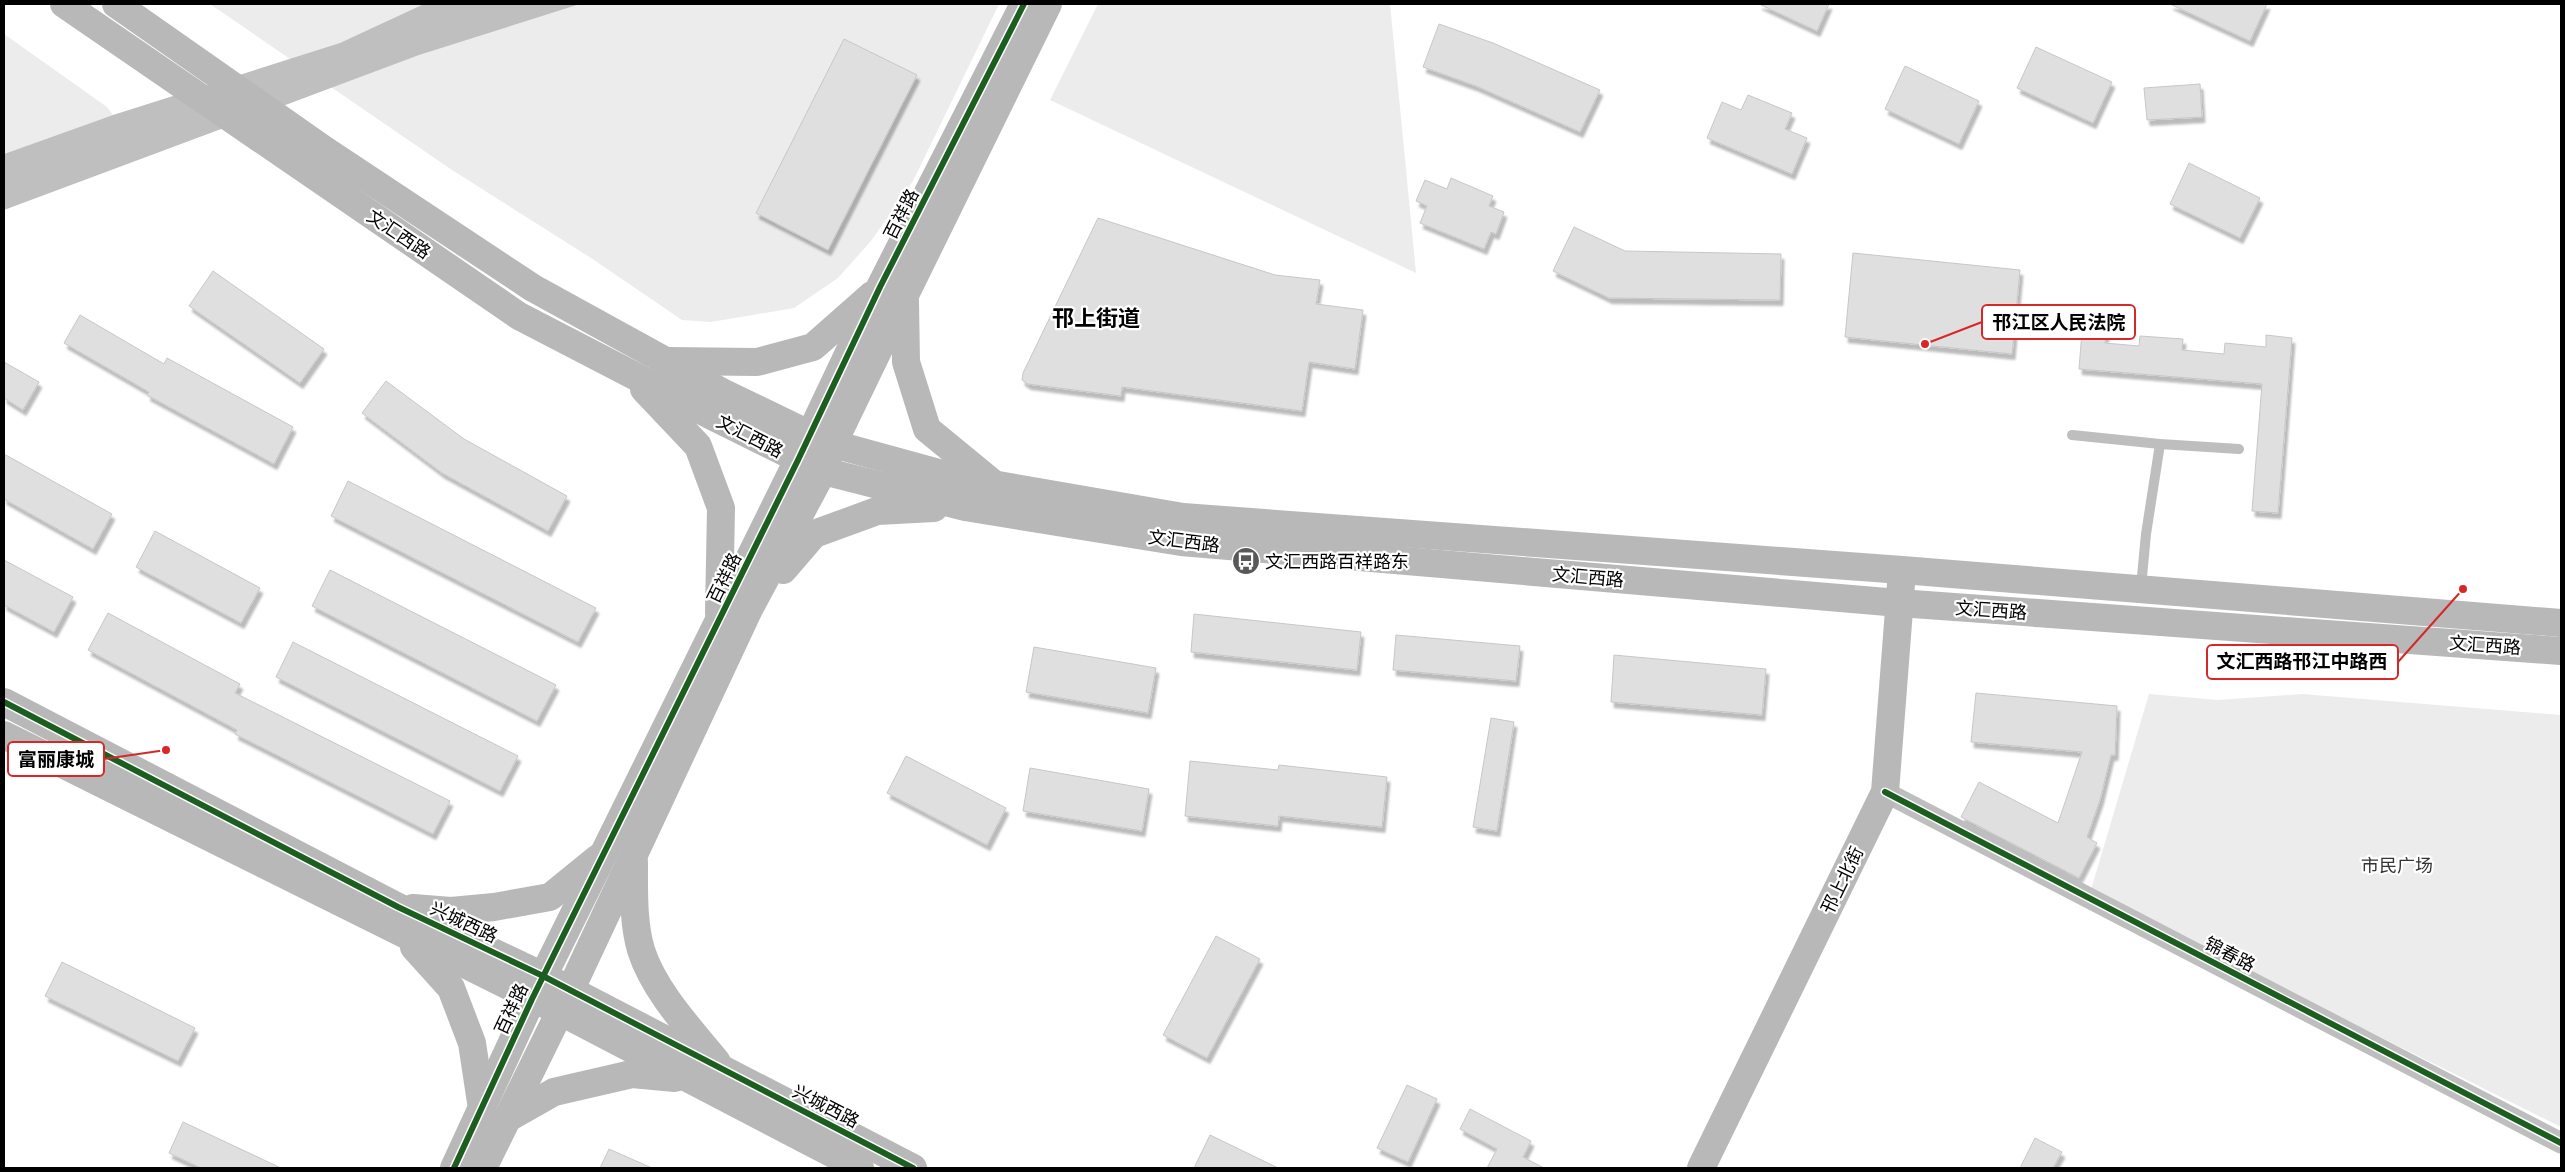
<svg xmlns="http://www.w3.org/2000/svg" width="2565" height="1172" font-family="Raleway,'Noto Sans SC',sans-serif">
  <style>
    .green { fill: #ececec }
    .water { fill: #bfbfbf }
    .building { fill: #dfdfdf; stroke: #c7c7c7; filter: url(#shadow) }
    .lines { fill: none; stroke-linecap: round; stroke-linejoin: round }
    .lane { stroke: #bebebe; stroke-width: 10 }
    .street { stroke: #bebebe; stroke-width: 21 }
    .secondary { stroke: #b8b8b8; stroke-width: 28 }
    .cycleway-casing { stroke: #fff; stroke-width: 9 }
    .cycleway { stroke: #1b5e20; stroke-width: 6 }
    .labels { text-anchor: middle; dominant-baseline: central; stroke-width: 4.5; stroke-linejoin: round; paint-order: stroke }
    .street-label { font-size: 18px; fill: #000; stroke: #fff }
    .poi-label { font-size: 18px; fill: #000; stroke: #fff; text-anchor: start }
    .park-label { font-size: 18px; fill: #333; stroke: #fff }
    .district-label { font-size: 22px; font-weight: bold; fill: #000; stroke: #fff }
    .leader { fill: none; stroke: #d62828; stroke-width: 2 }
    .callout-dot { fill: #d62828; stroke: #fff; stroke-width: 2 }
    .callout { fill: #fff; stroke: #d62828; stroke-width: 2 }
    .callout-label { font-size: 19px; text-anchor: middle; font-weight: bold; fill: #000 }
  </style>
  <defs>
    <filter id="shadow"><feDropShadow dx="3" dy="5.5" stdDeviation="1" flood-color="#0004"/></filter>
  </defs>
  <rect width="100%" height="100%" fill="#fff"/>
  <!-- green -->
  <g class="green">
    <path d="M210,4H999L913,181L871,241L838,278L794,308L711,322L682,320L591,258L449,168Z"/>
    <path d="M1098,4H1390L1416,273L1050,100Z"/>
    <path d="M4,34L107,107L113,115L4,154Z"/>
    <path d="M2149,694L2218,700L2302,694L2561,715V1127L2090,893Z"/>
  </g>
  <!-- water -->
  <path class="water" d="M424,4H580L419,55L4,210V154L113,115L340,43Z"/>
  <!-- building -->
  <g class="building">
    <path d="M1759,4H1829L1817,31Z"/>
    <path d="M2170,4H2267L2250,41Z"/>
    <path d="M1439,24L1493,43L1600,90L1580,132L1476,86L1423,67Z"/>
    <path d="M844,39L917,75L828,250L756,213Z"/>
    <path d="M2036,47L2112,82L2093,123L2017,88Z"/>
    <path d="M1905,66L1979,101L1959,144L1885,109Z"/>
    <path d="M2200,84L2202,117L2147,120L2144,88Z"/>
    <path d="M1748,95L1792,113L1785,129L1807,138L1792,174L1707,138L1722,102L1741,110Z"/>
    <path d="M2189,163L2260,198L2240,238L2170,204Z"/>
    <path d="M1451,178L1493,196L1489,206L1504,212L1496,234L1491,232L1484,249L1420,223L1427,206L1416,201L1425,180L1447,189Z"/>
    <path d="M1098,218L1275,275L1320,280L1316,304L1363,310L1355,369L1309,362L1302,411L1122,387L1121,396L1028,384L1022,380L1023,373Z"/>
    <path d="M1574,227L1625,251L1781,254L1780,300L1609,298L1553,271Z"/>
    <path d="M1853,253L2020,270L2012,354L1845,337Z"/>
    <path d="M213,271L324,349L300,383L189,306Z"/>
    <path d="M80,315L164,364L167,358L293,427L274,464L147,395L149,392L64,343Z"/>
    <path d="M2082,331L2106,333L2105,343L2139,346L2140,336L2183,339L2182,350L2224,354L2225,343L2266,347V335L2292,338L2278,513L2252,511L2262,384L2079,369Z"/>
    <path d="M4,362L39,382L23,410L4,398Z"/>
    <path d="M386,381L464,439L567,496L548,531L442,473L362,413Z"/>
    <path d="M4,454L112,514L93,549L4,499Z"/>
    <path d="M348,481L596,608L578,642L331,516Z"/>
    <path d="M155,531L260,588L241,623L136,567Z"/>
    <path d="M4,560L73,597L54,632L4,605Z"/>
    <path d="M330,570L556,685L537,721L312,606Z"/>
    <path d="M108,613L240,684L235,693L450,801L433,834L235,734L237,730L88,650Z"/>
    <path d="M1194,614L1361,632L1357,670L1191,652Z"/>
    <path d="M1396,635L1520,646L1516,681L1393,670Z"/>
    <path d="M293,642L518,756L500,791L276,677Z"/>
    <path d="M1034,647L1156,668L1148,713L1026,692Z"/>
    <path d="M1614,655L1766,669L1762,715L1611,702Z"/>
    <path d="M1976,693L2117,706L2115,755H2111L2100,800L2087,837L2097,843L2079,878L1961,817L1979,782L2058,823L2082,752L1971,742Z"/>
    <path d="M1491,718L1514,722L1497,831L1473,827Z"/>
    <path d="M906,756L1006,808L987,845L887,793Z"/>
    <path d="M1190,761L1278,770L1279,765L1387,777L1382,827L1279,816L1278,826L1185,816Z"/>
    <path d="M1030,768L1149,789L1142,831L1023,811Z"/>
    <path d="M1216,936L1260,959L1207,1058L1163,1035Z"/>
    <path d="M62,962L195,1028L178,1061L45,996Z"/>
    <path d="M1407,1085L1437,1099L1408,1162L1377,1148Z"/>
    <path d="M1470,1109L1531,1141L1523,1157L1544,1168H1487L1497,1149L1460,1129Z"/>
    <path d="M183,1122L281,1168H201L169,1153Z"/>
    <path d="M1210,1135L1278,1168H1194Z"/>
    <path d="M2035,1138L2062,1152L2053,1168H2020Z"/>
    <path d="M609,1149L652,1168H600Z"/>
  </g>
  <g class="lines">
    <!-- lane -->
    <g class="lane">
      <path d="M2072,435L2160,444L2239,449"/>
      <path d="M2141,587L2146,534L2160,444"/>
    </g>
    <!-- street -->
    <path class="street" d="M1885,792L2561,1143"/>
    <!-- secondary -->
    <g class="secondary">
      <path d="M64,4L519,316L710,415L823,471L965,507L1181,542L1899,603L2561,651"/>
      <path d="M116,4L326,151L533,288L722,392L809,434L833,444L957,478L1183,517L1902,570L2561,623"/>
      <path d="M905,302L906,362L927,429L994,484"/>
      <path d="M669,361L757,362L813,347L872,295"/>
      <path d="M644,389L698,446L721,508L719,613"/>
      <path d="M783,570L814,534L877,511L934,508"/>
      <path d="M4,702L398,907L543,976L913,1168"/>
      <path d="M4,735L559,1011L860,1168"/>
      <path d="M634,862C634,891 633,923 641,950C654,991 690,1029 717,1062"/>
      <path d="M413,908L451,911L494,907L550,897L598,858"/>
      <path d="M414,947L451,988L472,1043L482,1109"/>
      <path d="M508,1118L554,1092L632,1074L675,1078"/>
      <path d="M454,1168L532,999L798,460L880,287L1024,4"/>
      <path d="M483,1168L570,991L749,609L823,471L833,444L905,295L1048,4"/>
      <path d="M1701,1168L1885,792L1901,584"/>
    </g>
    <!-- cycleway casing -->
    <g class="cycleway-casing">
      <g id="cycleway">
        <path d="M4,702L398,907L543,976L913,1168"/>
        <path d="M1885,792L2561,1143"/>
        <path d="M454,1168L532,999L798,460L880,287L1024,4"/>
      </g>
    </g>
    <!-- cycleway -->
    <use href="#cycleway" class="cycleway"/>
  </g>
  <!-- icons -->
  <defs>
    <g id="bus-disc" transform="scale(1.4375)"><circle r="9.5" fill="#595959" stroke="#fff"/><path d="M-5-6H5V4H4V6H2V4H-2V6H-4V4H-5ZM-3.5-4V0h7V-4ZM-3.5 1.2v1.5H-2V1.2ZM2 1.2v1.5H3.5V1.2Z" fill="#fff"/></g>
  </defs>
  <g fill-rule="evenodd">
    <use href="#bus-disc" x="1246" y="561"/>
  </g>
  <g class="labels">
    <!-- street labels -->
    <g class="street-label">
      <text transform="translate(901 214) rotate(-63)">百祥路</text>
      <text transform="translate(399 234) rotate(34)">文汇西路</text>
      <text transform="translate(750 436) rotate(27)">文汇西路</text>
      <text transform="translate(1184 541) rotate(7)">文汇西路</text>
      <text transform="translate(1588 577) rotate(5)">文汇西路</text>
      <text transform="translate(724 578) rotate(-64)">百祥路</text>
      <text transform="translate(1991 610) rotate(4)">文汇西路</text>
      <text transform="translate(2485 645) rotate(4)">文汇西路</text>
      <text transform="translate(1842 880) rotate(-64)">邗上北街</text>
      <text transform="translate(464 922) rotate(25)">兴城西路</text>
      <text transform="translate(2230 954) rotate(27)">锦春路</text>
      <text transform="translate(511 1009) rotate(-65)">百祥路</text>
      <text transform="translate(826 1106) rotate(27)">兴城西路</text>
    </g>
    <!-- poi labels -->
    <g class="poi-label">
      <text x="1265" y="561">文汇西路百祥路东</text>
    </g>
    <!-- park labels -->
    <g class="park-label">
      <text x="2397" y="865">市民广场</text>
    </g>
    <!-- district labels -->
    <g class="district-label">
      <text x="1096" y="318">邗上街道</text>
    </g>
  </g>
  <!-- callouts -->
  <path class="leader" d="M1925 344L1982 322M2463 589L2398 662M166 750L104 759"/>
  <g class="callout-dot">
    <circle cx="1925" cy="344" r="5"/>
    <circle cx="2463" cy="589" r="5"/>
    <circle cx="166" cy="750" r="5"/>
  </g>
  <g class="callout">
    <rect x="1982" y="305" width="153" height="34" rx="5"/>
    <rect x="2207" y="645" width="191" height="34" rx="5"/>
    <rect x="8" y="742" width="96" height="34" rx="5"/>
  </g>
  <g class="callout-label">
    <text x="2059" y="329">邗江区人民法院</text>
    <text x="2302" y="668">文汇西路邗江中路西</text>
    <text x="56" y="766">富丽康城</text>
  </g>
  <!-- border -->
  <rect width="2565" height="1172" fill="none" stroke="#000000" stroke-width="10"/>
</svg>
